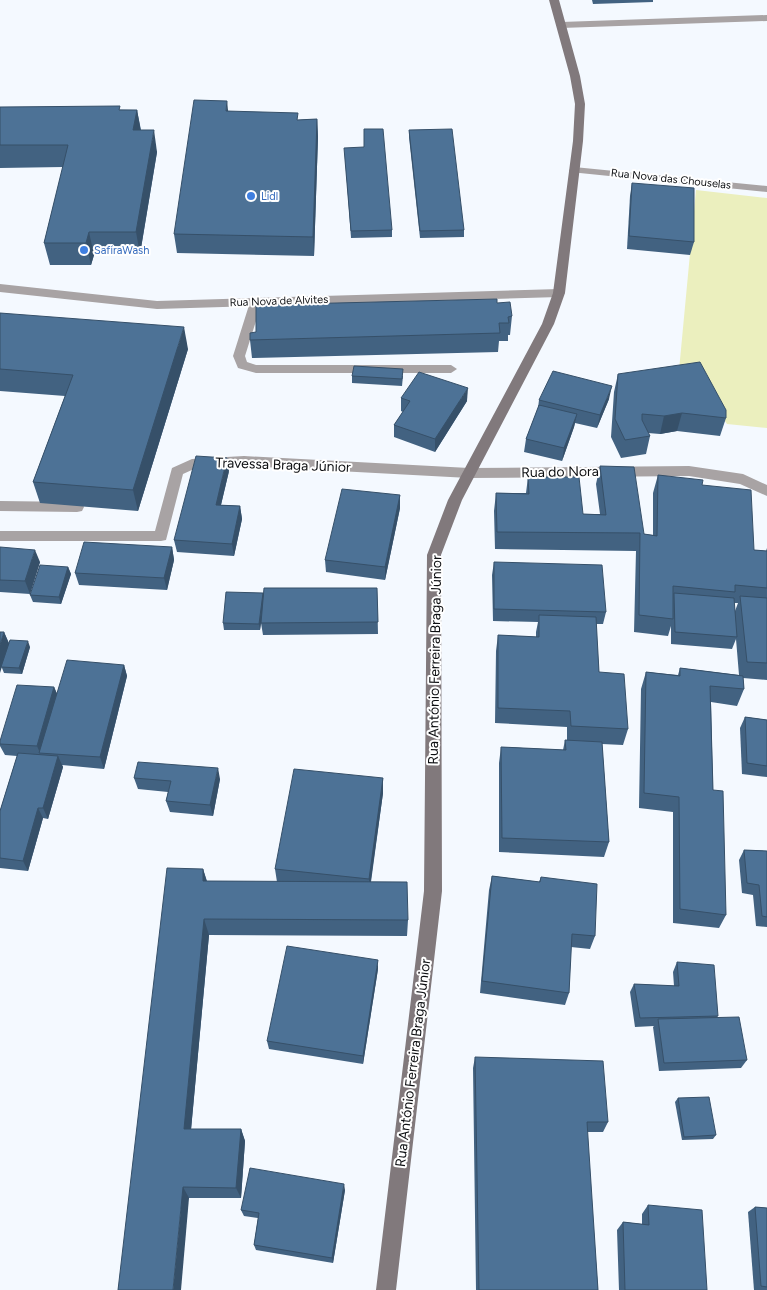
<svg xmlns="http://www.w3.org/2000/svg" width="767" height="1290" font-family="Figtree,sans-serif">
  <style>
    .green { fill: #ebefbe }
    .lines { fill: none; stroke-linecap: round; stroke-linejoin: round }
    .lane { fill: #a8a3a4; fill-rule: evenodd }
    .street { fill: #a8a3a4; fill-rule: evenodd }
    .secondary { fill: #81797c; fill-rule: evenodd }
    .wall { fill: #426281; fill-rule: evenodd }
    .shaded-wall { fill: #365069 }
    .building { fill: #4d7296; stroke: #365069 }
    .shop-dot { fill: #3f7fe0; stroke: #fff; stroke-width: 2 }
    .labels { text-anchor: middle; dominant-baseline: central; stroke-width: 4; stroke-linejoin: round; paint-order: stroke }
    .far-street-label { font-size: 11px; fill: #0c0e11; stroke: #fff }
    .far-shop-label { font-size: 11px; fill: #366cbe; stroke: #fff; text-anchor: start }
    .street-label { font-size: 14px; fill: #0c0e11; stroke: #fff }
  </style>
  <rect width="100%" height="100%" fill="#f4f9ff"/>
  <!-- green -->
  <path class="green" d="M696,190L767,198V428L727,424L695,379L678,381Z"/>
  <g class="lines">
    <!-- lane -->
    <g class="lane">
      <path d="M256,298L262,302L245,356L247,362L256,365H451L457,369L451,373H256L238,368L233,356L250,302Z"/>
      <path d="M0,501L77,502L82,503L84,507L82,511L77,512L0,511Z"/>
    </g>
    <!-- street -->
    <g class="street">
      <path d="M767,15V21L561,28L556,25L561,22Z"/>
      <path d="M574,167L767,186V192L570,172L569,170Z"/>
      <path d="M0,284L157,301L559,289L565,293L559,297L157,309L0,292Z"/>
      <path d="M244,456L469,468L689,466L743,474L767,485V496L740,484L689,476L469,478L244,466L194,469L183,474L166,540L161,541H0V531H155L172,468L192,459Z"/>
    </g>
    <!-- secondary -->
    <path class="secondary" d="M549,0H559L580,76L585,104L583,141L565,293L554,324L462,500L441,555L442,891L396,1290H376L424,891L427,555L448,500L542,324L553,293L573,141L575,104L570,76Z"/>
  </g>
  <!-- wall -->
  <g class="wall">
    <path d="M592,0H653V2L593,4Z"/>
    <path d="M0,107L137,110L141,130L157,152L140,254L94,255L91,265H50L44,243L63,167L0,168Z"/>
    <path d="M228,111L298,120L317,119L318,137L314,256L177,253L174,234Z"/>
    <path d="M409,130L464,230V237L420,238L409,137Z"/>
    <path d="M345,155L392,230V237L351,238Z"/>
    <path d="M632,183L694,242L690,255L627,249L630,196Z"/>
    <path d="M497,303L512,316L510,335H508V341H499L498,352L252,358L250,340L256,332Z"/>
    <path d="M0,313L188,349L138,511L40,503L33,482L65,396L0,391Z"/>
    <path d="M618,374L726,418L720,436L677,431L660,434L648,433L650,436L646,454L621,458L611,437L614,392Z"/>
    <path d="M352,376H403L402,386L352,383Z"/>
    <path d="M401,398L467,401L435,452L394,437V425L403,412L401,411Z"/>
    <path d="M609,399L597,428L575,423L574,427L562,461L524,452L526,439L538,408L539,400Z"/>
    <path d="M600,466L644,534L653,535V493L658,475L702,485L754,550L766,551L767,548V680L743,678L744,689L737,706L711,702L713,790L726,915L719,928L673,923V812L639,808L641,689L646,672L678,675L680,668L739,675L736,639L732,649L671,644V626L668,636L634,632L636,551L495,549L494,511L496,493H526L528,477L583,514H600L596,484ZM734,603H738L735,611Z"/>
    <path d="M229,471L221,505L240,506L242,519L234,556L177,552L174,540Z"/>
    <path d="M400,495V508L385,580L326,572L325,560Z"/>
    <path d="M0,547L40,562L30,594L0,592Z"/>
    <path d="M172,547L174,560L167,590L79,585L75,573Z"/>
    <path d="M494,562L606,612L603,624H596L599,672L628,729L623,745L602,744L609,842L604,857L499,852V763L501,747L563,750L565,740H567V727L495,723L496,651L498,635L536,637V632L538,622L493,621L492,575Z"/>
    <path d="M68,567L71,574L61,604L33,602L30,595Z"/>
    <path d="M377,588L378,634L263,635L261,623L262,617L260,630H224L223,623L263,593Z"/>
    <path d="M4,632L9,643L30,647L22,674L4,673L2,668Z"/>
    <path d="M124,665L127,676L104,769L62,765L63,767L48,819L43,818L28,871L0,868V811L17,756L5,755L0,746V741L54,687L57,694Z"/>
    <path d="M745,717L767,720V777L742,774L740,728Z"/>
    <path d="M134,778L220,779L213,816L170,812L166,801L168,792L138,789Z"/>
    <path d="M383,778V793L371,882L408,920L407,936L209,935L191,1129H241L245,1141L241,1198H189L118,1290L203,869L207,881L277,882L275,869Z"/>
    <path d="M744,850L767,851V927L756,926L753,895L742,893L739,860Z"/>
    <path d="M492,876L539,882L541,877L595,936L590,949L571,947L569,993L565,1005L480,993L489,890Z"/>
    <path d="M677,962L718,1016L717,1017L747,1060L741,1068L659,1071L653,1027L654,1026L635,1027L630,992L634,984L674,986L673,972Z"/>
    <path d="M378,969L363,1064L269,1049L267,1041Z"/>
    <path d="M475,1057L608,1122L603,1132H587L598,1290H476L473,1068Z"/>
    <path d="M678,1098L716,1135L713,1139L682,1140L675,1102Z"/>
    <path d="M345,1190L333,1263L256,1250L254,1245L258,1218L244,1216L241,1210Z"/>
    <path d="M648,1205L707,1290H619L617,1230L623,1222L642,1224V1214Z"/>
    <path d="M755,1207L767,1208V1290H754L748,1212Z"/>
  </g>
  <!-- shaded-wall -->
  <g class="shaded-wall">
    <path d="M227,101L229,119L226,111Z"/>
    <path d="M137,110L141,132L133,130Z"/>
    <path d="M317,119L318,137L314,256L313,237Z"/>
    <path d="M154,130L157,152L140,254L136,232Z"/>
    <path d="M89,232L94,255L91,265L86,243Z"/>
    <path d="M184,327L188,349L138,511L133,490Z"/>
    <path d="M612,386L609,399L597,428L600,415Z"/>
    <path d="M468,388L467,401L435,452V439Z"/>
    <path d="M682,413L677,431L660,434L664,416Z"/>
    <path d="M577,414L574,427L562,461L564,448Z"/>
    <path d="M227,458L229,471L218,517L216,505Z"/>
    <path d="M400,495V508L385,580V567Z"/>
    <path d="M240,506L242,519L234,556L232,544Z"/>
    <path d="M172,547L174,560L167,590L164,578Z"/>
    <path d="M35,550L40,562L30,594L25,581Z"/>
    <path d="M68,567L71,574L61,604L59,597Z"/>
    <path d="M263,593L264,599L260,630L259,624Z"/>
    <path d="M4,632L9,644L0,673V645Z"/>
    <path d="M28,641L30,647L22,674L19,668Z"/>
    <path d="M124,665L127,676L104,769L100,757Z"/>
    <path d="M54,687L59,698L40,753L37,746Z"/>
    <path d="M58,756L63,767L48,819L43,808Z"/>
    <path d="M218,768L220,779L213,816L210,805Z"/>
    <path d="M383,778V793L369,893V879Z"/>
    <path d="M38,808L43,818L28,871L23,861Z"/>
    <path d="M203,869L208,886L203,881Z"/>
    <path d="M204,919L209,935L190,1141L184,1129Z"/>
    <path d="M378,960V969L363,1064V1056Z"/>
    <path d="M241,1129L245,1141L241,1198L236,1188Z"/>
    <path d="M344,1184L345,1190L333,1263L332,1258Z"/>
    <path d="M183,1187L189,1198L181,1290H173Z"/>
  </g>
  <!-- building -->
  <g class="building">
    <path d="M194,100L227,101L226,111L298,113L297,120L317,119L313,237L174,234Z"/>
    <path d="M120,106L119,110H137L133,130H154L136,232H89L86,243H44L68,145H0V107Z"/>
    <path d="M364,129H383L392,230L351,231L344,148L364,147Z"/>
    <path d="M452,129L464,230L420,231L409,130Z"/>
    <path d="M632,183L694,188V242L629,236Z"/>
    <path d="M497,299V303L510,302L512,316L508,317L509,323H499L500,333L250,340V333L256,332V305Z"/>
    <path d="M0,313L184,327L133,490L33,482L73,375L0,369Z"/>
    <path d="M700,362L726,410V418L682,413L664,416L642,414V420L650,436L625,440L615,419L618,374Z"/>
    <path d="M354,366L403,369L402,379L352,376Z"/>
    <path d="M553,371L612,386L600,415L539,400Z"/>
    <path d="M419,372L468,388L435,439L394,425L410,401L401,398Z"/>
    <path d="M539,405L577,414L564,448L526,439Z"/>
    <path d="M196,456L227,458L216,505L240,506L232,544L174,540Z"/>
    <path d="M600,466L634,467L644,534L657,536L658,475L703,480L702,485L751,490L754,550L767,551V588L735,585V592L673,586V619L639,615L640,533L497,532L496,493L529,494L528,477H579L583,514L606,515Z"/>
    <path d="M342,489L400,495L385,567L325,560Z"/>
    <path d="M84,542L172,547L164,578L75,573Z"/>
    <path d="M0,547L35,550L25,581L0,580Z"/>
    <path d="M494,562L602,565L606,612L494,609Z"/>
    <path d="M40,565L68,567L59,597L30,595Z"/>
    <path d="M264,588H377L378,622L261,623Z"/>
    <path d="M226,592L263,593L259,624L223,623Z"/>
    <path d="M674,593L734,598L737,637L675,632Z"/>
    <path d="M740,596L767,598V663L747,662Z"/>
    <path d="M539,615L596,617L599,672L624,674L628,729L571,726L570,711L498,708V635L539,637Z"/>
    <path d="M0,632H4L0,645Z"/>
    <path d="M10,640L28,641L19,668L1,667Z"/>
    <path d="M67,660L124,665L100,757L39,753Z"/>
    <path d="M680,668L743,676L744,689L710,686L713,790L723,791L726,915L680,909L679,797L644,793L646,672L680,676Z"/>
    <path d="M17,685L54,687L37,746L0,744V741Z"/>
    <path d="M745,717L767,720V766L747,763Z"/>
    <path d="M565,740L602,742L609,842L502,838L501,747L566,750Z"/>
    <path d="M18,753L58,756L43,808H38L23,861L0,858V811Z"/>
    <path d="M138,762L218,768L210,805L166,801L171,781L134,778Z"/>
    <path d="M294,769L383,778L369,879L275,869Z"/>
    <path d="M744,850L767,851V917L762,916L759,885L747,883Z"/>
    <path d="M167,868L203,869V881L407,882L408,920L204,919L184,1129H241L236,1188L183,1187L173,1290H118Z"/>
    <path d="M492,876L540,882L541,877L597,884L595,936L572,934L569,993L482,981Z"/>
    <path d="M287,946L378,960L363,1056L267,1041Z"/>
    <path d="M677,962L714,965L718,1016L640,1018L634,984L679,986Z"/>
    <path d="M739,1017L747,1060L664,1063L658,1019Z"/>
    <path d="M475,1057L603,1061L608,1122H587L598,1290H479Z"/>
    <path d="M709,1097L716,1135L684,1137L678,1098Z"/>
    <path d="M250,1168L344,1184L332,1258L254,1245L259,1213L241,1210Z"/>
    <path d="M648,1205L702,1210L707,1290H625L623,1222L649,1225Z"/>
    <path d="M755,1207L767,1208V1287L761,1286Z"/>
  </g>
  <!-- markers -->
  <g class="shop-dot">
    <circle cx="251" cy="196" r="5"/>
    <circle cx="84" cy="250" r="5"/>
  </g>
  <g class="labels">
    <!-- far-street labels -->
    <g class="far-street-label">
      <text transform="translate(671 179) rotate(6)">Rua Nova das Chouselas</text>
      <text transform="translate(279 301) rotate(-2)">Rua Nova de Alvites</text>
    </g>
    <!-- far-shop labels -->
    <g class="far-shop-label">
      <text x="261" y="196">Lidl</text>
      <text x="94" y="250">SafiraWash</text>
    </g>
    <!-- street labels -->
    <g class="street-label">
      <text transform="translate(283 465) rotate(2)">Travessa Braga Júnior</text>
      <text transform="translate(560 472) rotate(-1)">Rua do Nora</text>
      <text transform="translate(435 660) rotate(-89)">Rua António Ferreira Braga Júnior</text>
      <text transform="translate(413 1063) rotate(-83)">Rua António Ferreira Braga Júnior</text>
    </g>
  </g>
</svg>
